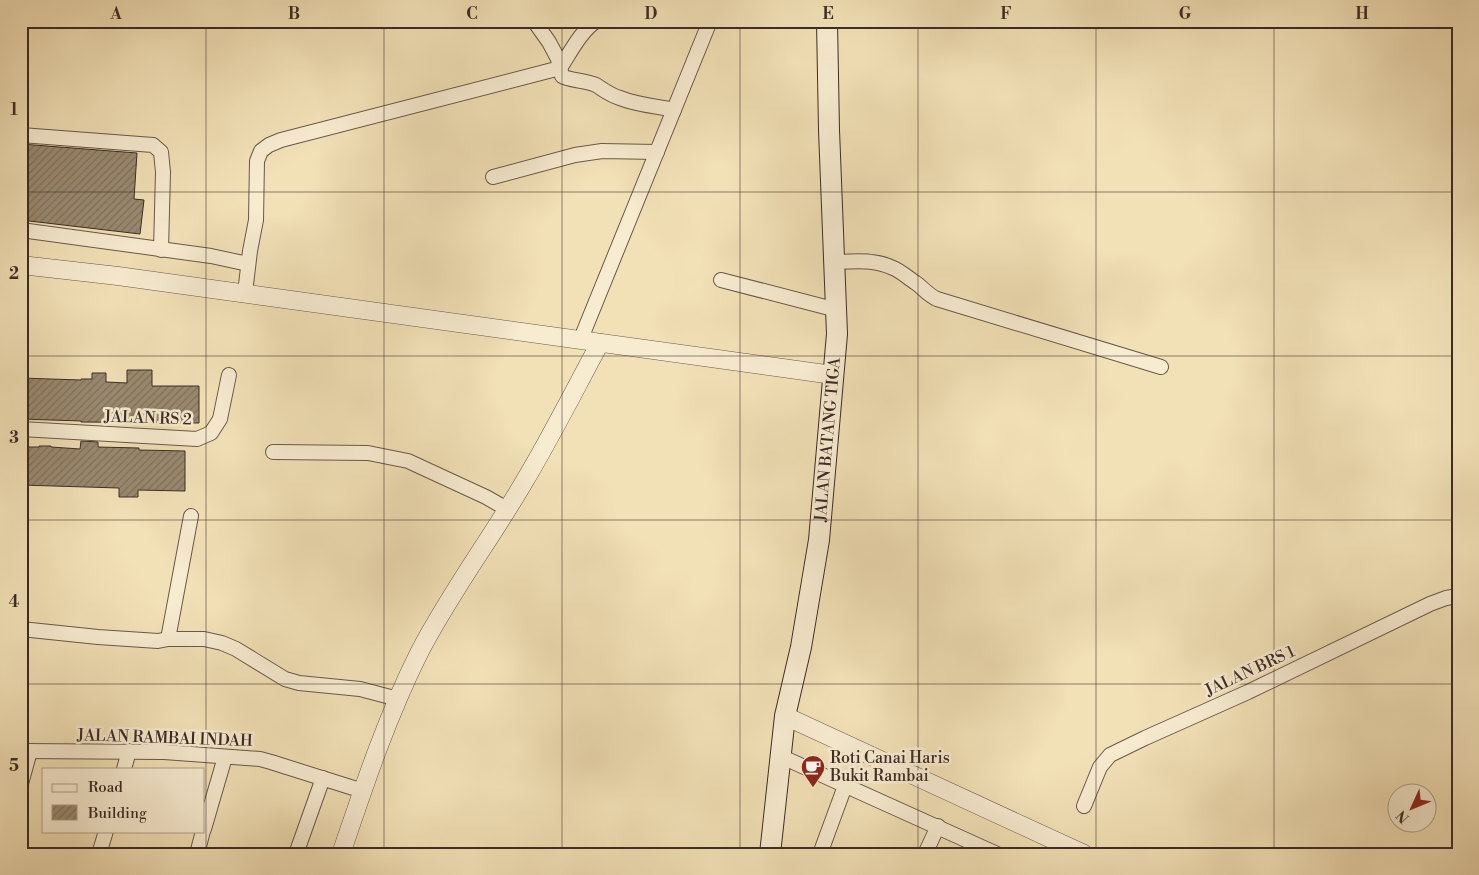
<svg xmlns="http://www.w3.org/2000/svg" width="1479" height="875" font-family="'Libre Bodoni',serif">
  <style>
    .building { fill: url(#building-hatch); stroke: #3b2c26 }
    .lines { fill: none; stroke-linecap: round; stroke-linejoin: round }
    .minor-casing { stroke: #69594a; stroke-width: 16 }
    .tertiary-casing { stroke: #69594a; stroke-width: 19 }
    .secondary-casing { stroke: #3b2c26; stroke-width: 22 }
    .minor { stroke: #f7ebd0; stroke-width: 14 }
    .tertiary { stroke: #f7ebd0; stroke-width: 18 }
    .secondary { stroke: #f7ebd0; stroke-width: 20 }
    .grid { fill: none; stroke: #3b2c26; stroke-width: 1; stroke-opacity: 0.55 }
    .labels { text-anchor: middle; dominant-baseline: central; stroke-width: 5; stroke-linejoin: round; paint-order: stroke }
    .street-label { font-size: 16px; fill: #3b2c26; stroke: #f7ebd0 }
    .poi-label { font-size: 16px; fill: #3b2c26; stroke: #f7ebd0; text-anchor: start }
    .neatline { fill: none; stroke: #3b2c26; stroke-width: 2 }
    .grid-label { font-size: 16px; text-anchor: middle; font-weight: bold; fill: #3b2c26 }
  </style>
  <defs>
    <pattern id="building-hatch" width="6" height="6" patternUnits="userSpaceOnUse" patternTransform="scale(1.25)"><rect width="6" height="6" fill="#9a8a71"/><path d="M-1 1l2-2M0 6l6-6M5 7l2-2" fill="none" stroke="#7f715d"/></pattern>
  </defs>
  <rect width="100%" height="100%" fill="#f2e0b6"/>
  <filter id="stains"><feTurbulence type="fractalNoise" baseFrequency=".004" numOctaves="4"/><feColorMatrix values="0 0 0 0 .2 0 0 0 0 .09 0 0 0 0 .02 0 0 0 .5 -.17"/></filter>
  <radialGradient id="worn" r=".72"><stop offset=".6" stop-color="#630" stop-opacity="0"/><stop offset="1" stop-color="#630" stop-opacity=".3"/></radialGradient>
  <!-- building -->
  <g class="building">
    <path d="M21,144L137,153L134,199L144,200L140,234L21,220Z"/>
    <path d="M127,370H152V386H199V423L81,422V421L21,419V378L81,380V379H92V373H106V382L127,383Z"/>
    <path d="M81,441L98,442V447L139,448V450L185,451V491L138,490V497H119V488L21,485V447H39V446H51V447L80,449Z"/>
  </g>
  <g class="lines">
    <!-- minor casing -->
    <g class="minor-casing">
      <g id="minor">
        <path d="M534,21L549,42L558,59L562,76C568,80 587,81 596,85C604,90 610,95 620,98C637,105 656,106 674,110"/>
        <path d="M21,135L153,145L161,152L163,172L161,250"/>
        <path d="M493,177L575,155L602,151L657,152"/>
        <path d="M21,230L211,256L248,264"/>
        <path d="M835,262C855,261 875,259 893,268C901,271 908,278 916,283C923,288 928,295 937,299L1161,367"/>
        <path d="M721,280L837,310"/>
        <path d="M245,293L250,251L256,220L257,161L261,151L269,145L281,140L560,68C570,53 581,31 596,21"/>
        <path d="M580,341L710,21"/>
        <path d="M21,429L197,439L211,433L220,419L229,375"/>
        <path d="M273,452L368,453L408,461L486,497L507,509"/>
        <path d="M21,629L98,637L158,641L168,639H204L222,643L236,649L285,679L299,683L360,689L398,699"/>
        <path d="M168,639L191,516"/>
        <path d="M21,751L164,752L260,759L271,762L363,791"/>
        <path d="M780,756L997,854"/>
        <path d="M124,769L129,751"/>
        <path d="M21,784L30,751"/>
        <path d="M1084,806L1100,767L1110,755L1145,738L1248,692L1430,604L1446,598L1458,596"/>
        <path d="M204,829L225,757"/>
        <path d="M99,854L106,831"/>
        <path d="M197,854L203,831"/>
        <path d="M296,854L323,778"/>
        <path d="M820,854L845,786"/>
        <path d="M925,854L938,826"/>
      </g>
    </g>
    <!-- tertiary casing -->
    <g class="tertiary-casing">
      <g id="tertiary">
        <path d="M21,265L118,276L833,375"/>
        <path d="M785,716L1084,854"/>
        <path d="M341,854C364,786 387,717 419,653C450,593 490,540 524,482C551,437 575,389 600,343"/>
      </g>
    </g>
    <!-- secondary casing -->
    <g class="secondary-casing">
      <g id="secondary">
        <path id="s1" d="M770,854L785,716L801,647L819,540L837,334L829,130L827,21"/>
      </g>
    </g>
    <!-- minor -->
    <use href="#minor" class="minor"/>
    <!-- tertiary -->
    <use href="#tertiary" class="tertiary"/>
    <!-- secondary -->
    <use href="#secondary" class="secondary"/>
  </g>
  <!-- grid -->
  <path class="grid" d="M206,21V854M384,21V854M562,21V854M740,21V854M918,21V854M1096,21V854M1274,21V854M21,192H1458M21,356H1458M21,520H1458M21,684H1458"/>
  <!-- icons -->
  <defs>
    <g id="cafe-pin" transform="scale(1.25)"><path d="M0 17L-7.5 6A9.5 9.5 0 1 1 7.5 6Z" fill="#8f2418" stroke="#f7ebd0"/><path d="M-5.5-4.5H6V0H3Q3 3.5 0 3.5H-2.5Q-5.5 3.5-5.5 0ZM3-3.2v2h1.7v-2ZM-6 4.5H4V6H-6Z" fill="#fff"/></g>
  </defs>
  <g fill-rule="evenodd">
    <use href="#cafe-pin" x="813" y="767"/>
  </g>
  <g class="labels">
    <!-- street labels -->
    <g class="street-label">
      <text transform="translate(148 418) rotate(2)">JALAN RS 2</text>
      <text stroke="none"><textPath href="#s1" startOffset="419">JALAN BATANG TIGA</textPath></text>
      <text transform="translate(1250 671) rotate(-25)">JALAN BRS 1</text>
      <text transform="translate(165 738) rotate(2)">JALAN RAMBAI INDAH</text>
    </g>
    <!-- poi labels -->
    <g class="poi-label">
      <text x="830" y="758">Roti Canai Haris<tspan x="830" dy="18">Bukit Rambai</tspan></text>
    </g>
  </g>
  <!-- margin -->
  <rect width="1479" height="875" fill="none" stroke="#f2e0b6" stroke-width="55"/>
  <!-- legend -->
  <rect x="42" y="768" width="162" height="65" fill="#f7ebd0" stroke="#ac9f8c"/>
  <rect x="52" y="784" width="25" height="8" fill="#f7ebd0" stroke="#ac9f8c"/>
  <text x="88" y="792" font-size="15" fill="#3b2c26">Road</text>
  <rect x="52" y="805" width="25" height="15" fill="url(#building-hatch)" stroke="#ac9f8c"/>
  <text x="88" y="818" font-size="15" fill="#3b2c26">Building</text>
  <!-- north arrow -->
  <g transform="translate(1412 808) rotate(226)"><circle r="24" fill="#f7ebd0" stroke="#ac9f8c"/>
  <path d="M0-4L9 19L0 12L-9 19Z" fill="#8f2418"/>
  <text y="-8" font-size="14" font-weight="bold" text-anchor="middle" fill="#3b2c26">N</text>
  </g>
  <rect x="28" y="28" width="1424" height="820" class="neatline"/>
  <g class="grid-label">
    <text x="116" y="19">A</text>
    <text x="294" y="19">B</text>
    <text x="472" y="19">C</text>
    <text x="651" y="19">D</text>
    <text x="828" y="19">E</text>
    <text x="1006" y="19">F</text>
    <text x="1185" y="19">G</text>
    <text x="1362" y="19">H</text>
    <text x="14" y="115">1</text>
    <text x="14" y="279">2</text>
    <text x="14" y="443">3</text>
    <text x="14" y="607">4</text>
    <text x="14" y="771">5</text>
  </g>
  <rect width="100%" height="100%" filter="url(#stains)"/>
  <rect width="100%" height="100%" fill="url(#worn)"/>
</svg>
